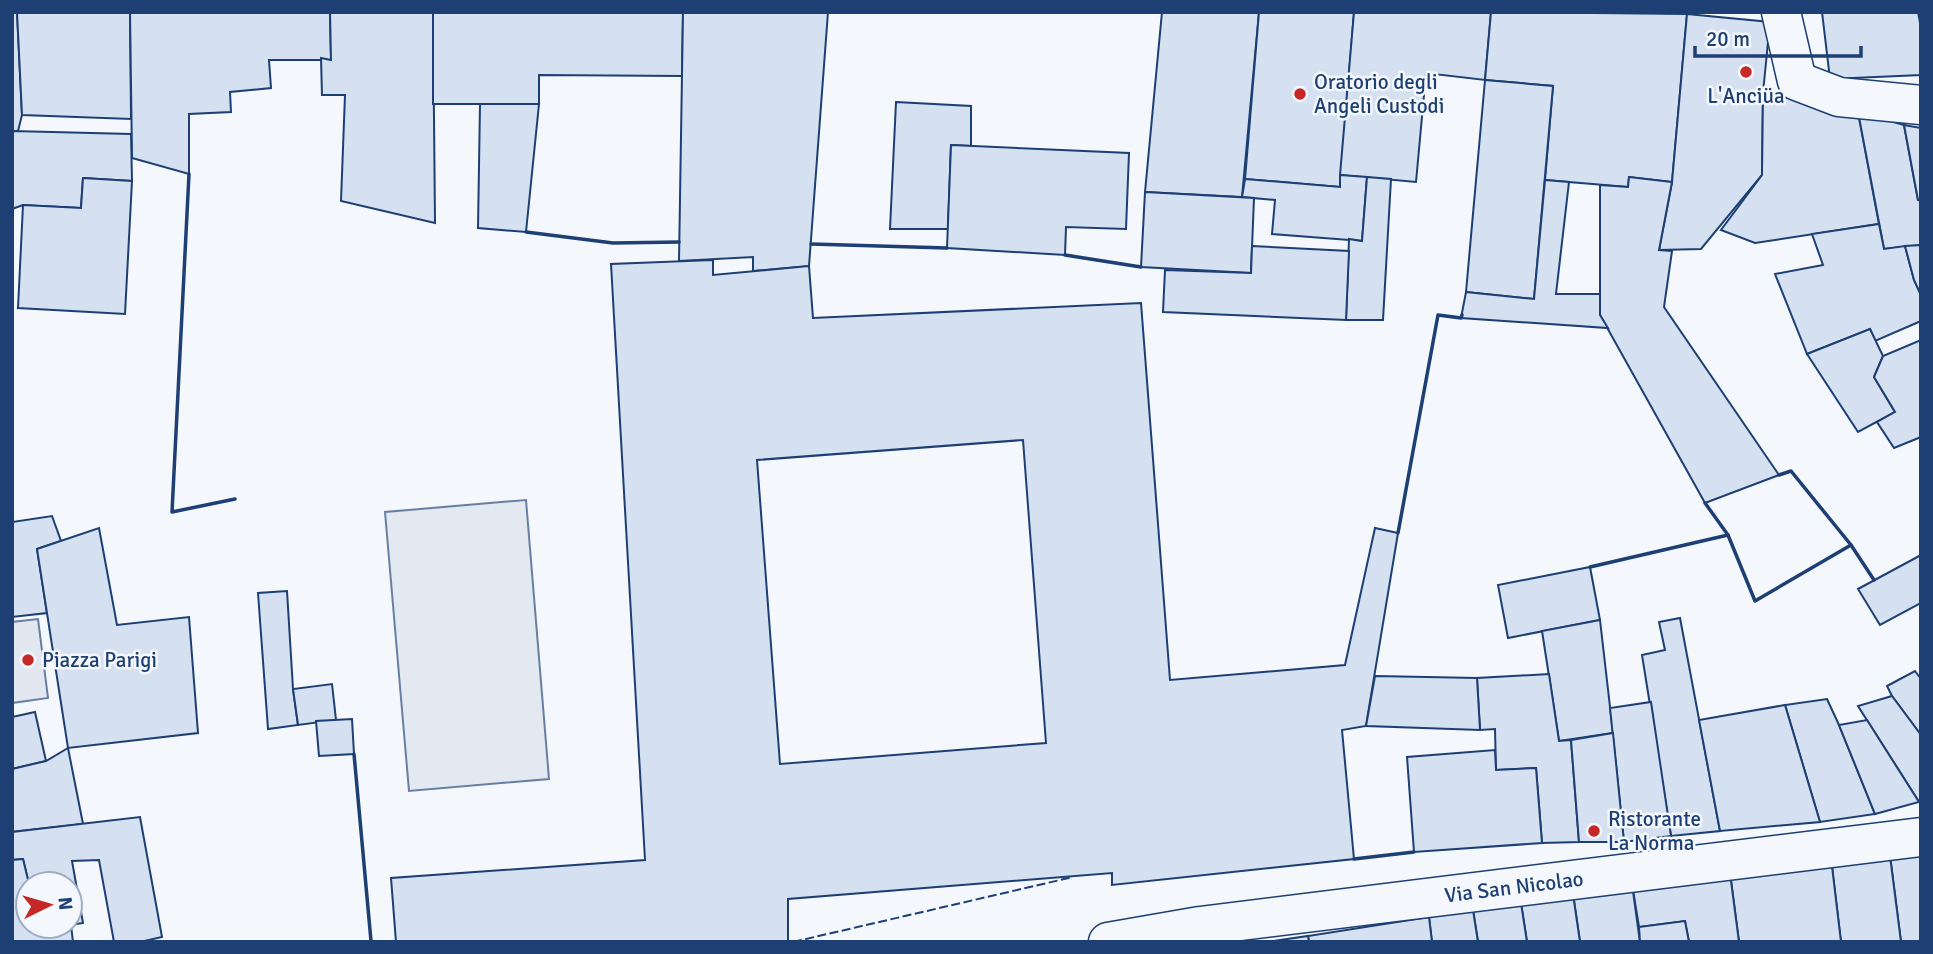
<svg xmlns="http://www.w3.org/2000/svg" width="1933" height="954" font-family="Signika,sans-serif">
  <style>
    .green { fill: #e3e9f0; stroke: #687fa3; stroke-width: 2 }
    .parking { fill: #e3e8f0; stroke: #687fa3; stroke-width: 2 }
    .building { fill: #d5e0f0; stroke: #1d3f73; stroke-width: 2; fill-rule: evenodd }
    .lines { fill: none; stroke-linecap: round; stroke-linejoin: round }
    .street-casing { stroke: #1d3f73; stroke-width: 41 }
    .street { stroke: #f4f7fb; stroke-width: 38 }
    .fence { stroke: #1d3f73; stroke-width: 2; stroke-dasharray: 9 3.5; stroke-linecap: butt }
    .wall { stroke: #1d3f73; stroke-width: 3.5 }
    .poi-dot { fill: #c62828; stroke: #f4f7fb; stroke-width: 2.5 }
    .labels { text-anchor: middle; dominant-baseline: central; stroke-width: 5; stroke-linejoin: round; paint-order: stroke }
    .poi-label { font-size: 21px; fill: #1d3f73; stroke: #f4f7fb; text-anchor: start }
    .street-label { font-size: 21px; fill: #1d3f73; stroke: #f4f7fb }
  </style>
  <rect width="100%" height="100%" fill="#f4f7fb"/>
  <!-- green -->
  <path class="green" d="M526,500L549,779L409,791L385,512Z"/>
  <!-- parking -->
  <path class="parking" d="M38,619L48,698L12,703V622Z"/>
  <!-- building -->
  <g class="building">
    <path d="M12,12H17L22,115L18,131H12Z"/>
    <path d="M17,12H130L131,119L22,115Z"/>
    <path d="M130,12H330L331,60H269L271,88L230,92L231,112L189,114V174L132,158Z"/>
    <path d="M330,12H433L435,223L341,201L345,95H322L321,58L331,60Z"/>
    <path d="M433,12H683L682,76L539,75V104H433Z"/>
    <path d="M683,12H828L809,266L753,271V257L679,261Z"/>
    <path d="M1162,12H1259L1242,197L1145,192Z"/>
    <path d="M1259,12H1354L1340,187L1245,179Z"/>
    <path d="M1354,12H1491L1485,80L1426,73L1416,182L1340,175Z"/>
    <path d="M1491,12L1687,14L1672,182L1629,177L1628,187L1545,180L1553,86L1485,80Z"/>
    <path d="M1822,12H1918L1921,28V75L1830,79Z"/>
    <path d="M1687,14L1770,22L1763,93L1762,175L1701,249L1659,250L1672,182Z"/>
    <path d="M1485,80L1553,86L1534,299L1466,292Z"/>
    <path d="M1763,93L1858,112L1879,224L1755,243L1721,230L1762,175Z"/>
    <path d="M896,102L971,106V146L951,145L948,229H890Z"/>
    <path d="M480,104H539L526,232L478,228Z"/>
    <path d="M1858,112L1904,125L1918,200H1921V245L1884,249Z"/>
    <path d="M1904,125L1921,128V200H1918Z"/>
    <path d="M12,131L131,134L132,181L83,178L81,208L23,205L12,209Z"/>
    <path d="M951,145L1129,153L1126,229L1066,227L1065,255L947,248Z"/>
    <path d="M1340,175L1367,177L1362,241L1272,234L1275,200L1242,197L1245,179L1340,187Z"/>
    <path d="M1367,177L1391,179L1383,320H1346L1349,239L1362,241Z"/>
    <path d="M1629,177L1672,182L1659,250L1672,251L1664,307L1779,475L1705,503L1600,315V185L1628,187Z"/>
    <path d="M83,178L132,181L125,314L18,308L23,205L81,208Z"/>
    <path d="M1545,180L1569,182L1556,294H1600V315L1608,328L1461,318L1466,292L1534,299Z"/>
    <path d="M1145,192L1254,198L1251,273L1141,267Z"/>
    <path d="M1879,224L1884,249L1905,246L1914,280L1921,295V321L1875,341L1870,329L1807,354L1775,274L1823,265L1812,234Z"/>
    <path d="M1921,245V295L1914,280L1905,246Z"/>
    <path d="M1252,246L1349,251L1346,320L1163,312L1165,270L1251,273Z"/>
    <path d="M713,260V275L809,266L813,318L1141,303L1170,680L1345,665L1375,528L1398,533L1366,726L1342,730L1354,859L1112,885V873L788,899V942H396L391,878L645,860L611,264ZM1023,440L1046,743L780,764L757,460Z"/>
    <path d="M1870,329L1883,356L1874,377L1895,412L1858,432L1807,354Z"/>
    <path d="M1921,340V437L1894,448L1877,422L1895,412L1874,377L1883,356Z"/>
    <path d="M52,516L61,541L37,549L47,613L12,617V522Z"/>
    <path d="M99,528L117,625L189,617L198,733L68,748L37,549Z"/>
    <path d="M1921,555V603L1880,625L1858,589Z"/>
    <path d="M1590,567L1600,620L1508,638L1498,585Z"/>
    <path d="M287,591L293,689L298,725L268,729L258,593Z"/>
    <path d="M1680,618L1720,831L1671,836L1642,655L1665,650L1659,622Z"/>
    <path d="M1600,620L1613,733L1559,741L1542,631Z"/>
    <path d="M1915,671L1921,679V735L1892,696L1887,686Z"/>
    <path d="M1549,674L1559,741L1571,740L1579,842L1542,843L1536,768L1496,770L1495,729L1480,730L1477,678Z"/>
    <path d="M1375,676L1477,678L1480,730L1366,726Z"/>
    <path d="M332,684L336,720L298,725L293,689Z"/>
    <path d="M1892,696L1921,735V801L1919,802L1858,706Z"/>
    <path d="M1827,699L1839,725L1875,814L1820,822L1785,705Z"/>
    <path d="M1651,702L1671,836L1624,842L1610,708Z"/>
    <path d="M1785,705L1820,822L1720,831L1699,720Z"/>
    <path d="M35,712L46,761L12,769V717Z"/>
    <path d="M352,719L354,754L319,756L316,721Z"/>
    <path d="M1867,720L1919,802L1875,814L1839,725Z"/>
    <path d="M1613,733L1624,842H1579L1571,740Z"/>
    <path d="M68,748L83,824L12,832V769L46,761Z"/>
    <path d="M1495,750L1496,770L1536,768L1542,843L1414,852L1407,757Z"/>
    <path d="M140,817L162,937L140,942H114L99,860L72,861L83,923L70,925V884H29L23,859L12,860V832Z"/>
    <path d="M1921,844V942H1901L1889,848Z"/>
    <path d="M1889,848L1901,942H1841L1831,858Z"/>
    <path d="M1831,858L1841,942H1739L1730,873Z"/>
    <path d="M23,859L29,884L28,926H38L39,929L71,925L73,942H12V860Z"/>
    <path d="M1730,873L1739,942H1689L1685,921L1639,927L1632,884Z"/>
    <path d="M1632,884L1640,942H1580L1573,894Z"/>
    <path d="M1573,894L1580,942H1527L1521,903Z"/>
    <path d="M1521,903L1527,942H1478L1473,910Z"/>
    <path d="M1473,910L1478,942H1432L1429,917Z"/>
    <path d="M1429,917L1432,942H1309L1308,936Z"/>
    <path d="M1685,921L1689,942H1640L1639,927Z"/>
    <path d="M1308,936L1309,942H1266Z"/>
  </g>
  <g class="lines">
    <!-- street casing -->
    <g class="street-casing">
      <g id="street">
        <path d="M1781,12L1797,81L1839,97L1921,105"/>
        <path d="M1108,942L1200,926L1921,837"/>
      </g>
    </g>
    <!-- street -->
    <use href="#street" class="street"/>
    <!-- fence -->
    <path class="fence" d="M793,942L1073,877"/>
    <!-- wall -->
    <g class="wall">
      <path d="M189,174L172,512L235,499"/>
      <path d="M526,232L613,243L679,242"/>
      <path d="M811,244L947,248"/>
      <path d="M1065,255L1141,267"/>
      <path d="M1779,475L1791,471L1851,545L1874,580"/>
      <path d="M1705,503L1728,535L1755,601L1851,545"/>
      <path d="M1398,533L1438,315L1461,318L1462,315"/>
      <path d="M1590,567L1728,535"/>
      <path d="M354,754L371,941"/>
      <path d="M1354,859L1414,852"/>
    </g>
  </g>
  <!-- markers -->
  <g class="poi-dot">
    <circle cx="1746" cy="72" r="7"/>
    <circle cx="1300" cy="94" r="7"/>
    <circle cx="28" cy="660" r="7"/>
    <circle cx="1594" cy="831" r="7"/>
  </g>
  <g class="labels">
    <!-- poi labels -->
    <g class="poi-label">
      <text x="1314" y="82">Oratorio degli<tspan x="1314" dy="24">Angeli Custodi</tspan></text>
      <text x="1746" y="96" text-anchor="middle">L'Anciüa</text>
      <text x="42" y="660">Piazza Parigi</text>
      <text x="1608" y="819">Ristorante<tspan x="1608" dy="24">La Norma</tspan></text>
    </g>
    <!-- street labels -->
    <g class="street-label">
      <text transform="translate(1514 887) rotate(-7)">Via San Nicolao</text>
    </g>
  </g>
  <!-- border -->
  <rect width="1933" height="954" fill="none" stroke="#1d3f73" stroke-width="28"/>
  <!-- north arrow -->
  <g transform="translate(49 905) rotate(85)"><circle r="33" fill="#f4f7fb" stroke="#9eadc5" stroke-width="2"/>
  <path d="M0-5L12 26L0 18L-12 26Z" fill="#c62828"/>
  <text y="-10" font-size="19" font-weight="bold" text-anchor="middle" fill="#1d3f73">N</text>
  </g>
  <!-- scale -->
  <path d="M1695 46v10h166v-10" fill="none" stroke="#1d3f73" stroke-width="3.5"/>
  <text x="1706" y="46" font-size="21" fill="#1d3f73" stroke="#f4f7fb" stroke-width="5" paint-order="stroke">20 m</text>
</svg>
